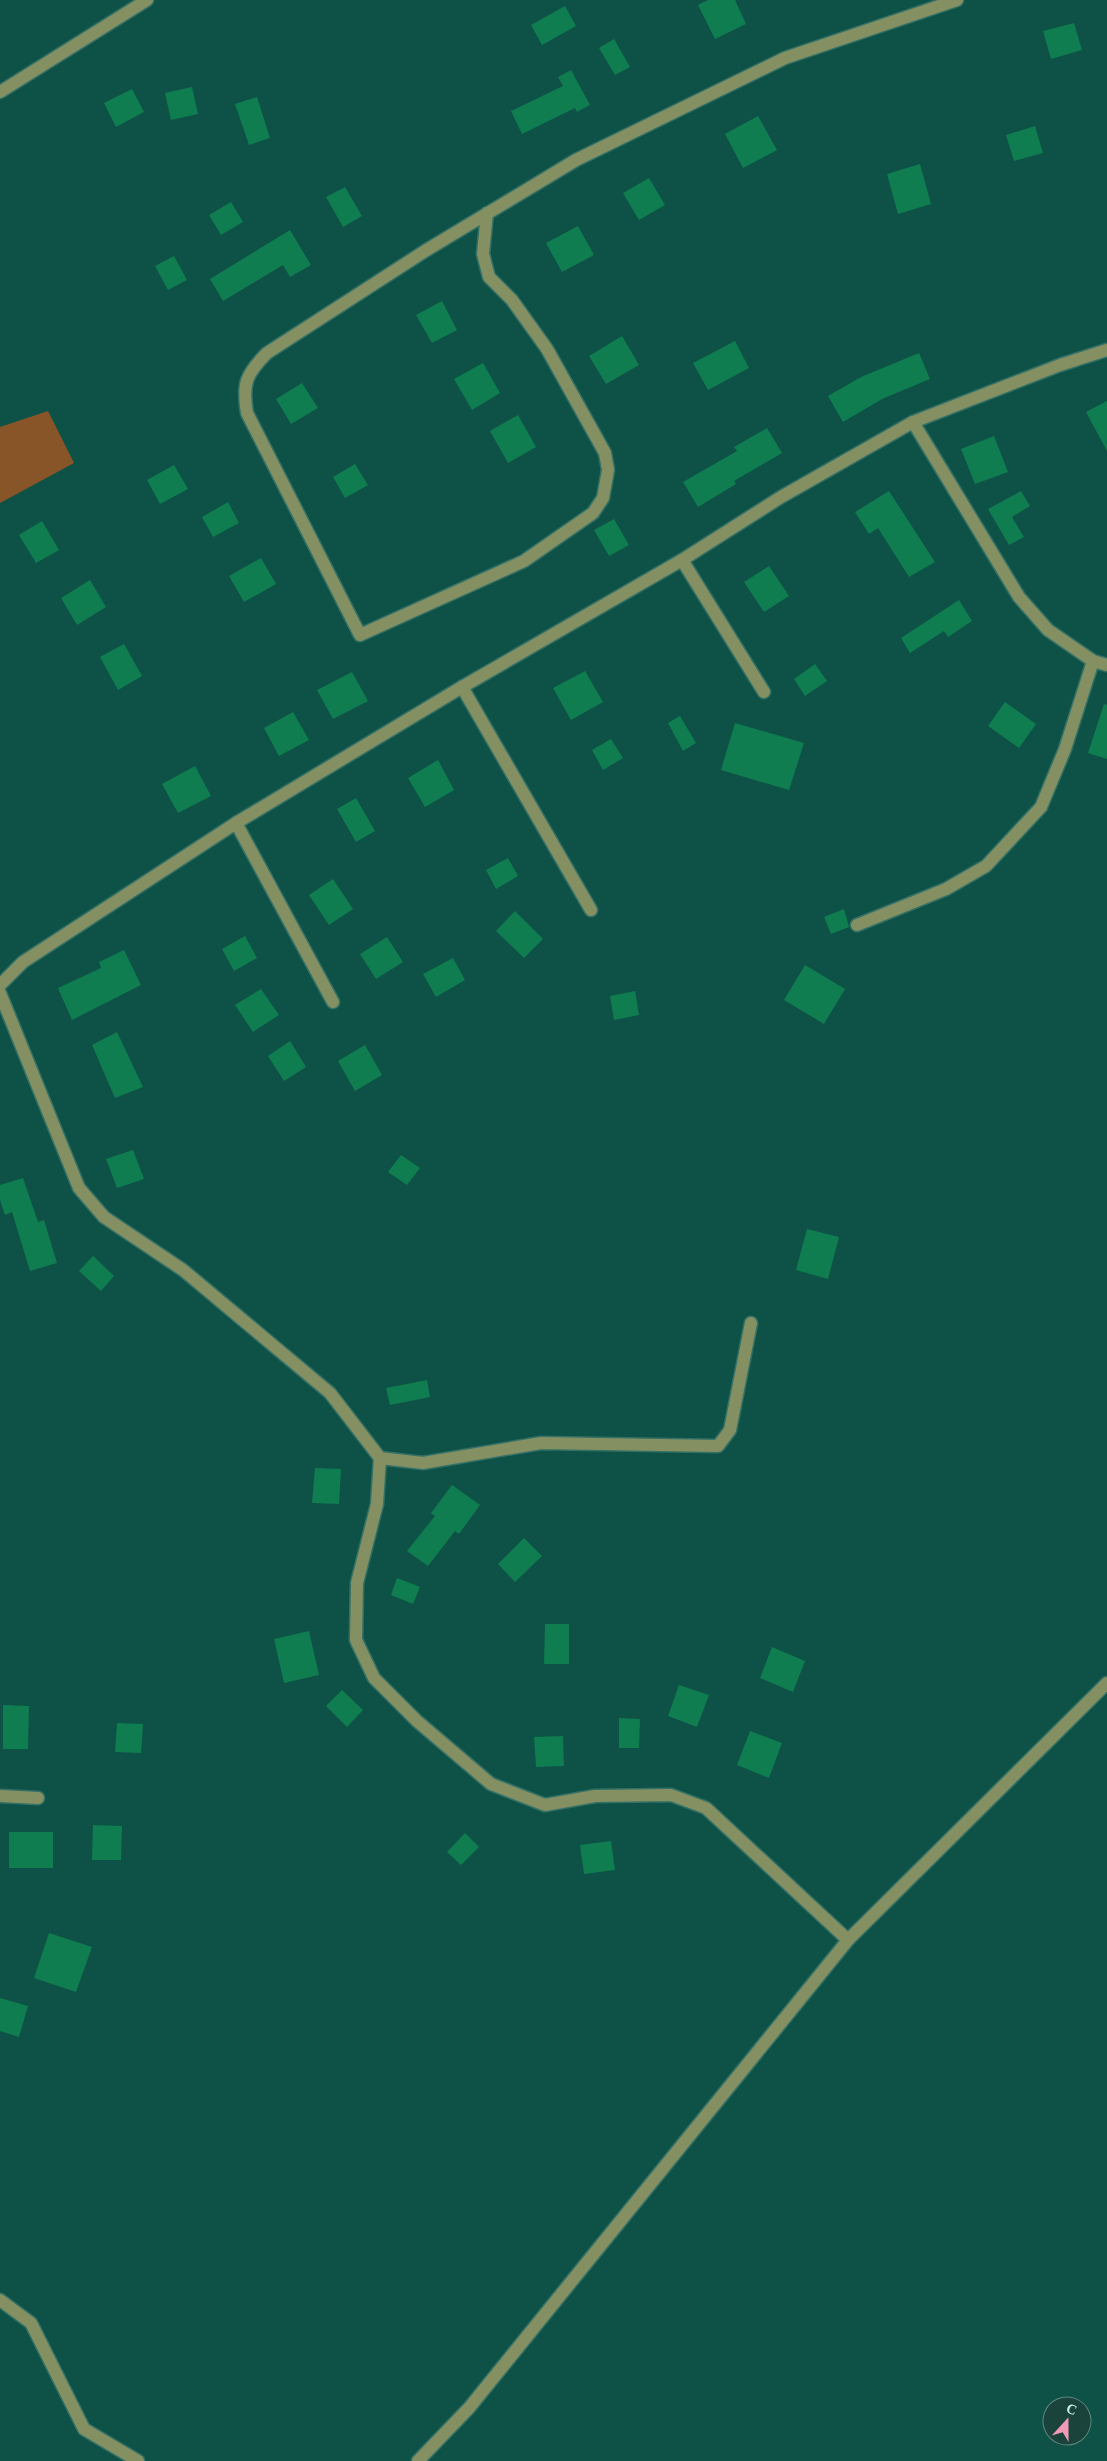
<svg xmlns="http://www.w3.org/2000/svg" width="1107" height="2461" font-family="'Libre Baskerville',serif">
  <style>
    .green { fill: #885529 }
    .building { fill: #0f7d50 }
    .lines { fill: none; stroke-linecap: round; stroke-linejoin: round }
    .minor-casing { stroke: #337066; stroke-width: 15 }
    .minor { stroke: #859062; stroke-width: 12 }
  </style>
  <rect width="100%" height="100%" fill="#0e5146"/>
  <!-- green -->
  <path class="green" d="M48,411L74,463L0,503V427Z"/>
  <!-- building -->
  <g class="building">
    <path d="M708,0H735L746,24L715,39L698,5Z"/>
    <path d="M565,6L576,26L542,45L531,25Z"/>
    <path d="M1074,23L1082,50L1051,59L1043,31Z"/>
    <path d="M614,39L630,67L615,75L599,48Z"/>
    <path d="M571,70L590,105L577,112L575,108L522,134L511,111L563,86L558,77Z"/>
    <path d="M192,87L198,114L171,120L165,93Z"/>
    <path d="M132,89L144,112L116,127L104,103Z"/>
    <path d="M257,97L270,138L249,145L235,104Z"/>
    <path d="M758,116L777,150L743,168L725,134Z"/>
    <path d="M1035,126L1043,153L1014,161L1006,135Z"/>
    <path d="M920,164L931,204L898,214L887,174Z"/>
    <path d="M649,178L665,205L639,220L623,193Z"/>
    <path d="M345,187L362,216L343,227L326,197Z"/>
    <path d="M231,202L243,222L221,235L209,215Z"/>
    <path d="M578,226L594,255L562,272L546,243Z"/>
    <path d="M290,230L311,265L290,277L283,265L223,301L210,279Z"/>
    <path d="M174,256L187,280L168,290L155,266Z"/>
    <path d="M442,301L457,330L432,343L416,315Z"/>
    <path d="M622,336L639,365L606,384L589,356Z"/>
    <path d="M735,341L749,368L708,390L693,363Z"/>
    <path d="M919,353L930,379L882,399L843,422L828,396L861,377Z"/>
    <path d="M483,363L500,393L472,410L454,379Z"/>
    <path d="M302,383L318,408L291,424L276,399Z"/>
    <path d="M1107,401V451L1086,412Z"/>
    <path d="M518,415L536,447L508,463L490,431Z"/>
    <path d="M767,428L782,453L734,481L736,484L698,507L683,482L737,451L734,447Z"/>
    <path d="M994,436L1008,472L975,484L961,449Z"/>
    <path d="M355,464L368,485L345,498L333,477Z"/>
    <path d="M174,465L188,489L160,504L147,480Z"/>
    <path d="M889,491L935,562L909,577L878,528L869,534L855,512Z"/>
    <path d="M1021,491L1030,506L1012,517L1024,537L1009,545L988,509Z"/>
    <path d="M228,502L239,523L213,537L202,517Z"/>
    <path d="M614,519L629,545L609,556L594,530Z"/>
    <path d="M42,521L59,550L36,563L19,535Z"/>
    <path d="M261,558L276,584L244,602L229,576Z"/>
    <path d="M769,566L789,596L764,612L744,582Z"/>
    <path d="M90,580L106,607L77,625L61,598Z"/>
    <path d="M959,600L972,621L948,637L944,631L910,653L901,638Z"/>
    <path d="M124,644L142,676L118,690L100,657Z"/>
    <path d="M815,664L827,681L805,696L794,679Z"/>
    <path d="M585,671L603,702L571,720L553,688Z"/>
    <path d="M352,672L368,701L333,719L317,690Z"/>
    <path d="M1005,702L1036,724L1019,748L988,726Z"/>
    <path d="M1104,704L1107,705V759L1088,753Z"/>
    <path d="M293,712L309,740L279,756L264,728Z"/>
    <path d="M680,716L696,743L683,751L668,723Z"/>
    <path d="M735,723L804,743L789,790L721,770Z"/>
    <path d="M611,739L623,758L603,770L592,750Z"/>
    <path d="M438,760L454,790L425,807L408,778Z"/>
    <path d="M195,766L211,796L178,813L162,784Z"/>
    <path d="M356,798L375,831L356,842L337,809Z"/>
    <path d="M508,858L518,876L496,889L486,870Z"/>
    <path d="M333,879L353,909L329,925L309,895Z"/>
    <path d="M844,909L849,927L831,934L824,917Z"/>
    <path d="M515,911L543,939L524,958L496,931Z"/>
    <path d="M245,936L257,958L234,971L222,949Z"/>
    <path d="M387,937L403,962L376,979L360,954Z"/>
    <path d="M124,950L141,985L72,1020L58,988L101,968L99,962Z"/>
    <path d="M453,958L465,980L436,997L423,974Z"/>
    <path d="M805,965L845,989L824,1024L784,1000Z"/>
    <path d="M261,989L279,1015L253,1032L235,1005Z"/>
    <path d="M635,991L639,1015L614,1020L610,996Z"/>
    <path d="M117,1032L143,1087L115,1098L92,1045Z"/>
    <path d="M290,1041L306,1067L284,1081L268,1056Z"/>
    <path d="M365,1045L382,1075L355,1091L338,1061Z"/>
    <path d="M133,1150L144,1179L117,1188L106,1159Z"/>
    <path d="M401,1155L420,1168L407,1185L388,1172Z"/>
    <path d="M23,1178L38,1222L44,1220L57,1263L30,1271L12,1212L5,1215L0,1200V1185Z"/>
    <path d="M807,1229L839,1237L828,1279L796,1270Z"/>
    <path d="M93,1256L114,1276L101,1291L79,1271Z"/>
    <path d="M427,1380L430,1397L390,1405L386,1388Z"/>
    <path d="M315,1468L341,1469L339,1504L312,1503Z"/>
    <path d="M452,1485L480,1505L459,1534L455,1531L428,1566L407,1551L435,1516L431,1513Z"/>
    <path d="M524,1538L542,1556L515,1582L498,1564Z"/>
    <path d="M397,1578L420,1587L413,1604L391,1595Z"/>
    <path d="M545,1624H569V1664H544Z"/>
    <path d="M309,1631L319,1675L284,1683L274,1639Z"/>
    <path d="M772,1647L805,1661L793,1692L760,1678Z"/>
    <path d="M679,1685L709,1695L697,1727L668,1716Z"/>
    <path d="M342,1690L363,1710L347,1727L326,1706Z"/>
    <path d="M3,1705L29,1706L28,1749H3Z"/>
    <path d="M619,1718L640,1719L639,1748H619Z"/>
    <path d="M117,1723L143,1724L141,1753L115,1752Z"/>
    <path d="M750,1731L782,1743L769,1778L737,1765Z"/>
    <path d="M563,1736L564,1766L536,1767L534,1737Z"/>
    <path d="M93,1825L122,1826L121,1860H92Z"/>
    <rect x="9" y="1832" width="44" height="36"/>
    <path d="M465,1833L479,1847L461,1865L447,1852Z"/>
    <path d="M611,1841L615,1870L584,1874L580,1845Z"/>
    <path d="M49,1933L92,1947L76,1992L34,1978Z"/>
    <path d="M0,1998L28,2006L19,2037L0,2031Z"/>
  </g>
  <g class="lines">
    <!-- minor casing -->
    <g class="minor-casing">
      <g id="minor">
        <path d="M0,92L147,0"/>
        <path d="M487,213L483,254L489,277L512,300L547,349L605,453L608,470L603,498L593,513L524,561L360,635L247,413C242,384 246,374 267,353L425,251L576,160L785,58L957,0"/>
        <path d="M913,422L1019,597L1048,630L1093,661L1107,665"/>
        <path d="M682,560L764,692"/>
        <path d="M462,687L591,910"/>
        <path d="M236,823L333,1002"/>
        <path d="M857,925L946,889L986,866L1041,807L1065,749L1093,661"/>
        <path d="M0,985L23,962L236,823L462,687L682,560L781,497L913,422L1060,365L1107,350"/>
        <path d="M0,993L79,1188L104,1217L183,1270L330,1393L380,1458L423,1463L541,1443L718,1446L730,1430L751,1323"/>
        <path d="M380,1458L377,1504L357,1583L356,1640L374,1678L417,1721L491,1784L545,1805L595,1796L671,1795L706,1808L848,1940"/>
        <path d="M0,1796L38,1798"/>
        <path d="M0,2300L31,2323L84,2429L138,2461"/>
        <path d="M418,2461L469,2408L848,1940L1107,1683"/>
      </g>
    </g>
    <!-- minor -->
    <use href="#minor" class="minor"/>
  </g>
  <!-- north arrow -->
  <g transform="translate(1067 2421) rotate(21)"><circle r="24" fill="#19433b" stroke="#5f877f"/>
  <path d="M0-4L9 19L0 12L-9 19Z" fill="#f09ab6"/>
  <text y="-8" font-size="14" font-weight="bold" text-anchor="middle" fill="#c8eee4">С</text>
  </g>
</svg>
